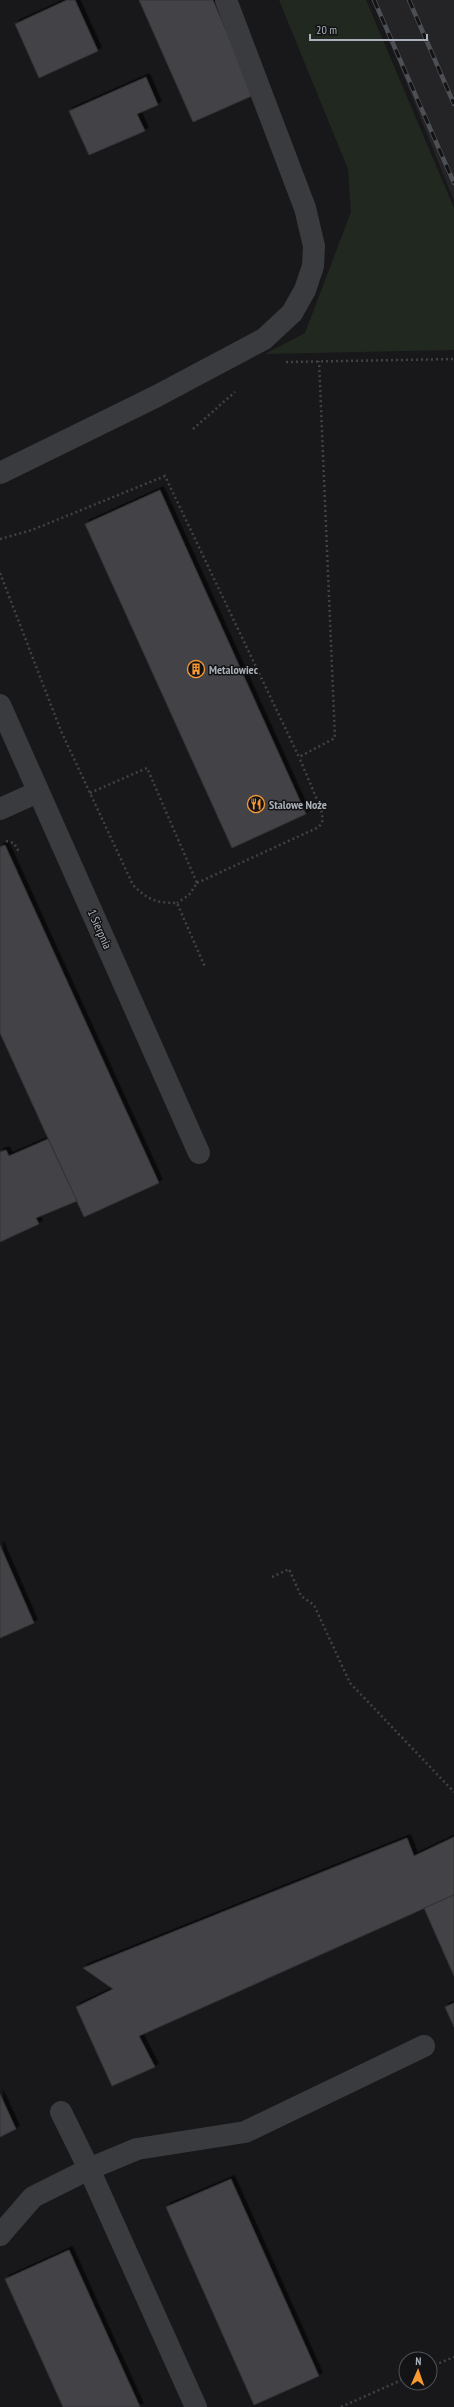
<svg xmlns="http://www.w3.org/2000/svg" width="454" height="2407" font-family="'PT Sans Narrow',sans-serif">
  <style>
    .built { fill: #242427 }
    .green { fill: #202820 }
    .building { fill: #424347; stroke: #323236; filter: url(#shadow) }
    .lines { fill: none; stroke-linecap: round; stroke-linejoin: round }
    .path { stroke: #3f4246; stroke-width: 2.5; stroke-dasharray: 2 3; stroke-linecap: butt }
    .minor { stroke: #393b3f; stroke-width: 22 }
    .rail-casing { stroke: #4c4f54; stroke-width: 4.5 }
    .rail { stroke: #131315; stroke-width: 3; stroke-dasharray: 9; stroke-linecap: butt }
    .labels { text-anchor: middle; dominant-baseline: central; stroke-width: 3; stroke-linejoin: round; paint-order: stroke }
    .poi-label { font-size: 12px; font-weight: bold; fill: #aab1ba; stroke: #131315; text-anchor: start }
    .street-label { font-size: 12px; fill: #aab1ba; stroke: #131315 }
  </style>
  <defs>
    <filter id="shadow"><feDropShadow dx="3.5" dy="-3.5" stdDeviation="0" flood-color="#0009"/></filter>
  </defs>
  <rect width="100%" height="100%" fill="#18181a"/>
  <!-- built -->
  <path class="built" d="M373,0H454V201Z"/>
  <!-- green -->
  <path class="green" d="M279,0H366L454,208V350L265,354L305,333L351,212L348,169Z"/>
  <!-- building -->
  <g class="building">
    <path d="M67,0H75L98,51L39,78L15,24Z"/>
    <path d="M139,0H213L254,95L193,122Z"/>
    <path d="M146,77L158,105L137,114L145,131L89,155L69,111Z"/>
    <path d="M160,490L306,814L232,848L85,524Z"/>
    <path d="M5,845L159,1183L84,1217L0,1033V847Z"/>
    <path d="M48,1139L77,1201L36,1218L39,1224L0,1242V1152L6,1150L9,1156Z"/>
    <path d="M0,1545L34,1623L0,1638Z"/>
    <path d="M454,1837V1895L139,2036L155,2067L112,2086L76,2007L113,1989L83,1968L407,1838L414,1856Z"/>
    <path d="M454,1895V1976L424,1908Z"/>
    <path d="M454,2003V2027L445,2007Z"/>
    <path d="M0,2094L16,2129L0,2137Z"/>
    <path d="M231,2179L319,2376L254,2405L166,2207Z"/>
    <path d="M69,2250L140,2407H63L5,2279Z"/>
  </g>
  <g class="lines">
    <!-- path -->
    <g class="path">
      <path d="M286,362L454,359"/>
      <path d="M193,429L235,392"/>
      <path d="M0,539L32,530L165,476L299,757L335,738L319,361"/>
      <path d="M0,573L61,731L133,885C148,900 156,903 177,903L205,967"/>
      <path d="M90,793L147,768L197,883L189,895L177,903"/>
      <path d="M6,841L14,843L19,852"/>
      <path d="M197,883L319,827L323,820L321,809L299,757"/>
      <path d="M272,1577L289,1569L301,1596L314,1605L350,1683L454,1792"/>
      <path d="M430,2367L454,2357"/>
      <path d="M341,2407L406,2378"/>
    </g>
    <!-- minor -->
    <g class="minor">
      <path d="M0,473L155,397L264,339L292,313L305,290L313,266L314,246L305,208L226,0"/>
      <path d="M0,705L199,1153"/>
      <path d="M0,809L38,792"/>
      <path d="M61,2112L89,2169L196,2407"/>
      <path d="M0,2235L33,2197L89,2169L137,2149L245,2132L424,2046"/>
    </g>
    <!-- rail casing -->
    <g class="rail-casing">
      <g id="rail">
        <path d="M374,0L454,183"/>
        <path d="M409,0L454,104"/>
      </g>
    </g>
    <!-- rail -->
    <use href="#rail" class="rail"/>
  </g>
  <!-- icons -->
  <defs>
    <g id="building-ring" transform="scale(0.9)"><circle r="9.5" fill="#131315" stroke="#f89932" stroke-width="1.5"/><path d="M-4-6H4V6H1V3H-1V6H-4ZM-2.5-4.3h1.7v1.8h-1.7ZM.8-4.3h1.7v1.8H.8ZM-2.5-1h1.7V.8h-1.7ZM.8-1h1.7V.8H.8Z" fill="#f89932"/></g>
    <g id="restaurant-ring" transform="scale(0.9)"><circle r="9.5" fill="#131315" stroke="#f89932" stroke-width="1.5"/><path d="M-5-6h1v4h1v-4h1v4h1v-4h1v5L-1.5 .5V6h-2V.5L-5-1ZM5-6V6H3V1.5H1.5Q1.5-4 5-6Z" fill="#f89932"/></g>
  </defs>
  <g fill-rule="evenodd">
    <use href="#building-ring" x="196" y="669"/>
    <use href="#restaurant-ring" x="256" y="804"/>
  </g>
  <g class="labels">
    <!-- poi labels -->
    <g class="poi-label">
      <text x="209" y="669">Metalowiec</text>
      <text x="269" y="804">Stalowe Noże</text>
    </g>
    <!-- street labels -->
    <g class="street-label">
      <text transform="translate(100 929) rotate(66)">1 Sierpnia</text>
    </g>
  </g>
  <!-- north arrow -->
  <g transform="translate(418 2371) rotate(2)"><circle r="19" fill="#131315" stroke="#4f5257"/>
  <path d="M0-3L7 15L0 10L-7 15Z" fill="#f89932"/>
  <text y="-6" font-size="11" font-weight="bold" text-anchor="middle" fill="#aab1ba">N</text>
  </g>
  <!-- scale -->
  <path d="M310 34v6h117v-6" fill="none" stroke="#aab1ba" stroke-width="2"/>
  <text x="316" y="34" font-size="12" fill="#aab1ba" stroke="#131315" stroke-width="3" paint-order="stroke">20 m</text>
</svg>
